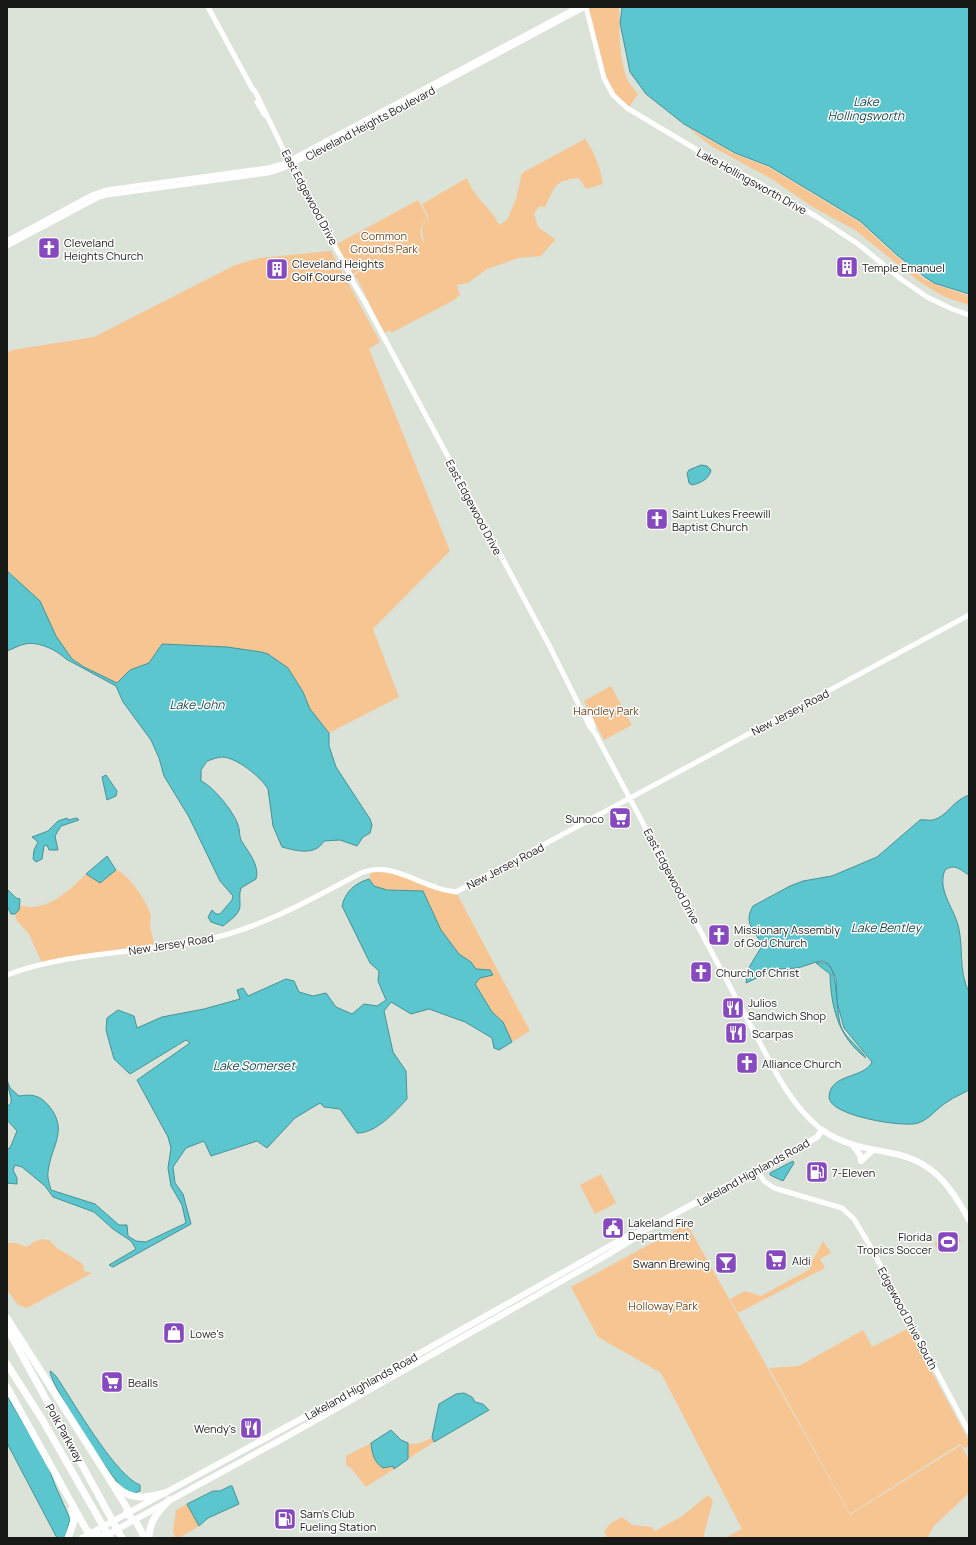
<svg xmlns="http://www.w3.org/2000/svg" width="976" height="1545" font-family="Manrope,sans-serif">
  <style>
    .green { fill: #f7c592 }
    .water { fill: #5bc6ce; stroke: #479297 }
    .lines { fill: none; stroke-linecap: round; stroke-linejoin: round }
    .minor { stroke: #fff; stroke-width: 5 }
    .major { stroke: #fff; stroke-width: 6 }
    .highway { stroke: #fff; stroke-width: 7 }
    .labels { text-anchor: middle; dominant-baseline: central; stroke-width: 3; stroke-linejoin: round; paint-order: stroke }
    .street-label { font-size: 11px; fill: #171916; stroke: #fff }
    .park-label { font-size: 11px; fill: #6f491e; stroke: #fff }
    .poi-label { font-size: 11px; fill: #171916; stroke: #fff; text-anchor: start }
    .water-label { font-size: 12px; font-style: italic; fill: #19494d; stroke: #fff }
  </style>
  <rect width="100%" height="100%" fill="#dbe2d8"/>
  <!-- green -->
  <g class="green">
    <path d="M588,7H619C620,30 618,56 627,79C629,84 634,89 638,94L629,107L615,93L605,77Z"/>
    <path d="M687,127L734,154L768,167L859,222L896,256L924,279L934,284L969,296V305L945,297L921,283L855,230L816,209L770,178L711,146Z"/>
    <path d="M585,139C595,153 600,167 603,184L586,189L579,178C554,180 555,187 545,207L540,206L534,213L538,227L556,240L552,243L541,256L519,258L487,269L468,283L457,285L460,295L454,300L391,333L390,330L384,333L358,280L354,276L366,265L376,269L377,268L366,264L351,276L335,245L418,200L428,218C419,225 419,235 424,244L422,230L423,224L429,218L422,204L467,178C474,198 490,206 499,225L507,220L516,199L522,173Z"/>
    <path d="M331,251L380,342L369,349L450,551L373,629L399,697L329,733L310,709L303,692L288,668L261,652L227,647L160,646L155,657L149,663L130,670L117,683L84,667L72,659L56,636L40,601L7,571V353L12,350L94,337L235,265L260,258Z"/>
    <path d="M611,686L632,725L604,740L584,701Z"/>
    <path d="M377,869L456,892L530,1031L512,1042L503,1022L492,1012L475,983L480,978L493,975L490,971L476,969L471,962L459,954L441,930L430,907L410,890C394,890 379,893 369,879L372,870Z"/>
    <path d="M116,870C129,874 148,903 151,916C151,919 150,922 150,925C151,931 153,938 154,944L65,957L42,963L29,934L17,921L15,914L20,905C45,914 70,890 86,874L100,883Z"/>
    <path d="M601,1174L616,1203L595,1214L580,1185Z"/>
    <path d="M687,1224L850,1515L961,1445L969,1460V1493L934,1526L927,1538H725L742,1529L661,1373L598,1337L571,1287Z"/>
    <path d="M956,1232L961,1241L939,1252L934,1243Z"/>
    <path d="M42,1239L49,1240L57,1248L83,1264L84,1271L92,1273L27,1308L18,1305L7,1290V1243H16L27,1247L34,1242Z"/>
    <path d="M823,1241L831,1253L820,1259L825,1268L738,1313L730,1299L745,1291L761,1296L810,1269V1265Z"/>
    <path d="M911,1327L917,1338L915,1341L969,1441V1446L965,1448L960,1444L850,1514L769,1368L799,1366L863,1330L872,1347Z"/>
    <path d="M432,1437L434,1442L408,1459V1443C415,1446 427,1441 432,1437Z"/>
    <path d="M371,1443L372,1454L393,1466L394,1469L366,1487C359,1480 355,1470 346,1465V1456Z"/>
    <path d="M708,1495L713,1500L703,1538H607L604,1531L611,1523L622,1517L632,1525L652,1527L655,1531L681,1517Z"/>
    <path d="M187,1504L199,1526L179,1538H175L173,1531L176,1510Z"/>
  </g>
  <!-- water -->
  <g class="water">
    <path d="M622,7H969V294L934,283L925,277L897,255L860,221L769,166L735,153L684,124L646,94L630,72L620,23Z"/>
    <path d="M701,465L707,466L711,470C709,479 701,483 692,485L689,483L687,473L689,470Z"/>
    <path d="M7,571L40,601L56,636L72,659L84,667L117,683L130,670L149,663L162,644L227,647L261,652L268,654L288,668L303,692L310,709L329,733V746L336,767L370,819L372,825L370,833L363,837L357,846L340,840L324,841C315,856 297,851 282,847L273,826L268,789C261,777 236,757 222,757C217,757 211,760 207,761L201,770V781C213,786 234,812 238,825C240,830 239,835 241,840C248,852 260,865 256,879L241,888C239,895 240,897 240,904C241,914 230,920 223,926L211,922L208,917L212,910L216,914H220L232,900L233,896L220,881L189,817L164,776L159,758L151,740L123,702L116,686L66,659C57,650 38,641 25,644C19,645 13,649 7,651Z"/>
    <path d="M106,775L117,791L116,796L107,800L102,777Z"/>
    <path d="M969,795V875C960,870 955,863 945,870C937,889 953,907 958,925C964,947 958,971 969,992V1090C962,1094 954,1097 947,1102C937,1108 930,1119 918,1123C905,1128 829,1116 829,1097C830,1073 864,1079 872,1062L844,1028L837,1002L836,978L829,964L823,961L816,962L798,968L776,969L746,983L748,969L762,946C757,931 742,925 753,906L790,886L803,881L832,876L877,857L920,820C924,819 929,821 933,820C948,816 952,801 969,795Z"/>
    <path d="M67,818L68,820L77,818L79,820L61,826L55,836L58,850H49L47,845L44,846L42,859L36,862L33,859L34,850L38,842L32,837L48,831L58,821Z"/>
    <path d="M107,856L116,870L100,883L86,874Z"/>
    <path d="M369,879L374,886L387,890L423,891L441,930L459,954L471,962L476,969L490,970L493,975L480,978L475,984L492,1012L503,1022L512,1042L499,1050L494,1048L492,1038L465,1022L429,1009L411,1014L391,1002L384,1011L393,1052L406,1071L407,1099C395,1112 375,1134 357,1133L340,1109L324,1107L320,1103L295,1118L267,1148L257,1141L211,1156L204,1141L186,1148L173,1167L175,1183L183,1194L191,1224L113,1267L109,1265L136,1249L131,1241L113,1229L94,1212L53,1197L45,1186L22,1167L15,1165L13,1170L17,1178V1184L7,1183V1149L10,1148L17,1131L7,1120V1107L11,1103C12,1096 7,1088 7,1080L10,1088L19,1096C32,1094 40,1095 49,1106C69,1131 51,1145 48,1172C47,1178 50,1185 51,1190L95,1204L119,1225H127L128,1236L136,1241L146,1242L186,1223L182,1205L171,1186L168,1168L171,1148L168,1137L137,1080L190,1043L186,1040L130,1074L114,1059L106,1030L107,1018L118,1010L134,1016L137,1028L162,1017L204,1009L240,999L237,990L243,988L248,996L286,979L294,981L299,992L313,996L326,993L336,1007L352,1014L364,1004L377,1006L386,1000L378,981L379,971L370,963L342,906C345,892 355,883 369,879Z"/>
    <path d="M7,889L16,898L20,899L19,910L15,914H11L7,906Z"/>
    <path d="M816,963C820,963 825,962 828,965C839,973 835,1014 842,1029C848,1040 859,1047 866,1058C838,1037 831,1007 830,974Z"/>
    <path d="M793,1161L794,1163L783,1181L770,1175V1173Z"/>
    <path d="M50,1371C56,1374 61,1384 65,1390C80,1413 117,1476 140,1485V1491L132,1494C129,1493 126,1491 124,1489C111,1479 50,1385 50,1371Z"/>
    <path d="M464,1393L472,1397L475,1402L483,1404L489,1410L434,1442L432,1437L439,1404L456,1394Z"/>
    <path d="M7,1396L47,1463L55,1485L70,1519L65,1538H57L7,1443Z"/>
    <path d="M391,1430L401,1440L408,1443V1459L394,1469L393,1466L383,1468C374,1462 372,1454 371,1443Z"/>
    <path d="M230,1486H232L239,1504L208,1518L199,1526L187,1504L213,1491H220Z"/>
  </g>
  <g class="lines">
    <!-- minor -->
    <g class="minor">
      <path d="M208,7L253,90L255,91L289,161L351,276L353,282L365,302L550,647L590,727L595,733L776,1073C789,1096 802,1114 822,1130"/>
      <path d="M586,7L604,78L613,95L627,108L709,157L757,182L817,217L858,244L901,279L927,297L952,309L969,315"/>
      <path d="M257,102L264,114L266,116"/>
      <path d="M7,241L92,195L106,190L268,168L283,164L578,7"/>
      <path d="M7,246L99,197L107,195L268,173L284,168L585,7"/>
      <path d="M584,711C589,716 594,723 593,729"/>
      <path d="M7,975C70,951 139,954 204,940C260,929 311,899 361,873C387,862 410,879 435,887C442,890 449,891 456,892L969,615"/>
      <path d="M757,1170L764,1181L774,1188L842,1208L854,1219L869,1244L969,1432"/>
    </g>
    <!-- major -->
    <g class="major">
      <path d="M854,1147L860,1155L861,1161"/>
      <path d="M861,1161L872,1151"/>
      <path d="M105,1536L284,1438L518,1306L609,1254L633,1239L639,1233"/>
      <path d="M82,1538L358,1388L631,1234L639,1233L807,1143L817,1137L822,1130C844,1145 865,1148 891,1153C932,1160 951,1186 969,1220"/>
    </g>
    <!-- highway -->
    <g class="highway">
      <path d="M7,1318L110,1480L127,1508V1514L136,1522L145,1538"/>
      <path d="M7,1328L122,1538"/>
      <path d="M7,1364L42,1419L110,1538"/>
      <path d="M7,1387L86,1529L90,1534L104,1536"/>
      <path d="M116,1486C131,1501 146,1498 165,1493"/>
      <path d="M68,1538L74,1521L72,1509"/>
      <path d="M149,1538C149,1521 158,1512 169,1500"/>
    </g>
  </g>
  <!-- icons -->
  <defs>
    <g id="church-square" transform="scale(1.15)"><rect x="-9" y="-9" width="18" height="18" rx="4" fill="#8649bf" stroke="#fff"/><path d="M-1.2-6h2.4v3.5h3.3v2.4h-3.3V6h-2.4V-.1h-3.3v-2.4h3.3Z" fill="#fff"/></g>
    <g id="building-square" transform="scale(1.15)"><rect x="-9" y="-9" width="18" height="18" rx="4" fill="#8649bf" stroke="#fff"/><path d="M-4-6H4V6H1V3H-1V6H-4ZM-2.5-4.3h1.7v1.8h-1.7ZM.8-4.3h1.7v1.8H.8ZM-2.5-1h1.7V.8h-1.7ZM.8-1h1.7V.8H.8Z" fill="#fff"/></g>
    <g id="supermarket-square" transform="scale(1.15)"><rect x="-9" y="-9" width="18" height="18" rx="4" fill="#8649bf" stroke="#fff"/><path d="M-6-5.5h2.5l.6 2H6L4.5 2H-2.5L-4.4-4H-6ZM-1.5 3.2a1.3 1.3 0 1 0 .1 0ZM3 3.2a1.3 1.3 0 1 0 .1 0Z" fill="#fff"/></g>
    <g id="restaurant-square" transform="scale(1.15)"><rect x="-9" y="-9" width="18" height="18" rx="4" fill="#8649bf" stroke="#fff"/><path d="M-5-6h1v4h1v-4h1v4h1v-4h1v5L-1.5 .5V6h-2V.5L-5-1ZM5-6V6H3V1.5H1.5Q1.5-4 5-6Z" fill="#fff"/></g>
    <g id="fuel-square" transform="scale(1.15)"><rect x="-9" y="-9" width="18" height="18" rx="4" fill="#8649bf" stroke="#fff"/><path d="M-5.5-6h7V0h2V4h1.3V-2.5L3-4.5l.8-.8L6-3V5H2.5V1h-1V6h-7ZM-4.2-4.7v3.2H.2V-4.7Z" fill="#fff"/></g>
    <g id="civic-square" transform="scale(1.15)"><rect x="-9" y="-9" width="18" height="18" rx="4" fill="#8649bf" stroke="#fff"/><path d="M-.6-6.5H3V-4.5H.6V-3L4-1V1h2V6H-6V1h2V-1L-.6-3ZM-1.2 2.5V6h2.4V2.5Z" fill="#fff"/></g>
    <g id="stadium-square" transform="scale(1.15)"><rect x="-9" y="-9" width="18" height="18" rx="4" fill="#8649bf" stroke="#fff"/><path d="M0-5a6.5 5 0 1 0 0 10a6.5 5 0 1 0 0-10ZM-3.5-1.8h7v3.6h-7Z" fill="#fff"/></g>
    <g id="bar-square" transform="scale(1.15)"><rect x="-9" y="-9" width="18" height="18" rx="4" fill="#8649bf" stroke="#fff"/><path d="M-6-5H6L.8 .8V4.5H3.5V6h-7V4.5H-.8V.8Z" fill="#fff"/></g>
    <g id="shop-square" transform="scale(1.15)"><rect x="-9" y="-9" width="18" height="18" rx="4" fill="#8649bf" stroke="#fff"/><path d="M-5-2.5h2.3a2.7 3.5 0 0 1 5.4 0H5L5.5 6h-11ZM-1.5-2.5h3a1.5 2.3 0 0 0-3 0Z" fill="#fff"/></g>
  </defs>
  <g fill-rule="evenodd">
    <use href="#church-square" x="49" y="248"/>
    <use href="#building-square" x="847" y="267"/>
    <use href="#building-square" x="277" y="269"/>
    <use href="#church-square" x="657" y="519"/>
    <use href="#supermarket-square" x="620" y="818"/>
    <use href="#church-square" x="719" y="935"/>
    <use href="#church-square" x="701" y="972"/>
    <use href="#restaurant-square" x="733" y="1008"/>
    <use href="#restaurant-square" x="736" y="1033"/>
    <use href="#church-square" x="747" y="1063"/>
    <use href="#fuel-square" x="817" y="1172"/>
    <use href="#civic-square" x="613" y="1228"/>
    <use href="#stadium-square" x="948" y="1242"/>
    <use href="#supermarket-square" x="776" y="1260"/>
    <use href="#bar-square" x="726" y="1263"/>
    <use href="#shop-square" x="174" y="1333"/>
    <use href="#supermarket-square" x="112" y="1382"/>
    <use href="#restaurant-square" x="251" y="1428"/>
    <use href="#fuel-square" x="285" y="1519"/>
  </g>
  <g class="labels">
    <!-- street labels -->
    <g class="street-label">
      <text transform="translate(370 123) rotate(-28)">Cleveland Heights Boulevard</text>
      <text transform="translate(752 181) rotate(29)">Lake Hollingsworth Drive</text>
      <text transform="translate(310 197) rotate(62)">East Edgewood Drive</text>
      <text transform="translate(474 507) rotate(62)">East Edgewood Drive</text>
      <text transform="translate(790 712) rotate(-28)">New Jersey Road</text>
      <text transform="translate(505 866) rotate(-28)">New Jersey Road</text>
      <text transform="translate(672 876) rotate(62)">East Edgewood Drive</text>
      <text transform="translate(171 944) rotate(-9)">New Jersey Road</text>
      <text transform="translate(753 1172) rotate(-29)">Lakeland Highlands Road</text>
      <text transform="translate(908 1318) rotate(62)">Edgewood Drive South</text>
      <text transform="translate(361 1386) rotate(-29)">Lakeland Highlands Road</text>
      <text transform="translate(65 1433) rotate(61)">Polk Parkway</text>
    </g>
    <!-- park labels -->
    <g class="park-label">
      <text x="384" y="235">Common<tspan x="384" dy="13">Grounds Park</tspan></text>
      <text x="606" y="710">Handley Park</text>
      <text x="663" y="1305">Holloway Park</text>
    </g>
    <!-- poi labels -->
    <g class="poi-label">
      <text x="64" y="242">Cleveland<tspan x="64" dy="13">Heights Church</tspan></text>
      <text x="292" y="263">Cleveland Heights<tspan x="292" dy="13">Golf Course</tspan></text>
      <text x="862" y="267">Temple Emanuel</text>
      <text x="672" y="513">Saint Lukes Freewill<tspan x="672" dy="13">Baptist Church</tspan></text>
      <text x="604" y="818" text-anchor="end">Sunoco</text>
      <text x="734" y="929">Missionary Assembly<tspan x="734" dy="13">of God Church</tspan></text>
      <text x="716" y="972">Church of Christ</text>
      <text x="748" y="1002">Julios<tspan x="748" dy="13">Sandwich Shop</tspan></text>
      <text x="752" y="1033">Scarpas</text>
      <text x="762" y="1063">Alliance Church</text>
      <text x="832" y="1172">7-Eleven</text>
      <text x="628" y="1222">Lakeland Fire<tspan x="628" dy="13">Department</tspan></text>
      <text x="932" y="1236" text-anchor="end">Florida<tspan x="932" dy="13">Tropics Soccer</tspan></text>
      <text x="792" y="1260">Aldi</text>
      <text x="710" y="1263" text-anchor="end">Swann Brewing</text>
      <text x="190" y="1333">Lowe's</text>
      <text x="128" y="1382">Bealls</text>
      <text x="236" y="1428" text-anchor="end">Wendy's</text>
      <text x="300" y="1513">Sam's Club<tspan x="300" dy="13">Fueling Station</tspan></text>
    </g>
    <!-- water labels -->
    <g class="water-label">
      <text x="866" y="101">Lake<tspan x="866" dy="14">Hollingsworth</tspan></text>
      <text x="197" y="704">Lake John</text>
      <text x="886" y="927">Lake Bentley</text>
      <text x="254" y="1065">Lake Somerset</text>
    </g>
  </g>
  <!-- border -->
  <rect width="976" height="1545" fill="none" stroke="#171916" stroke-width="16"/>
</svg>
